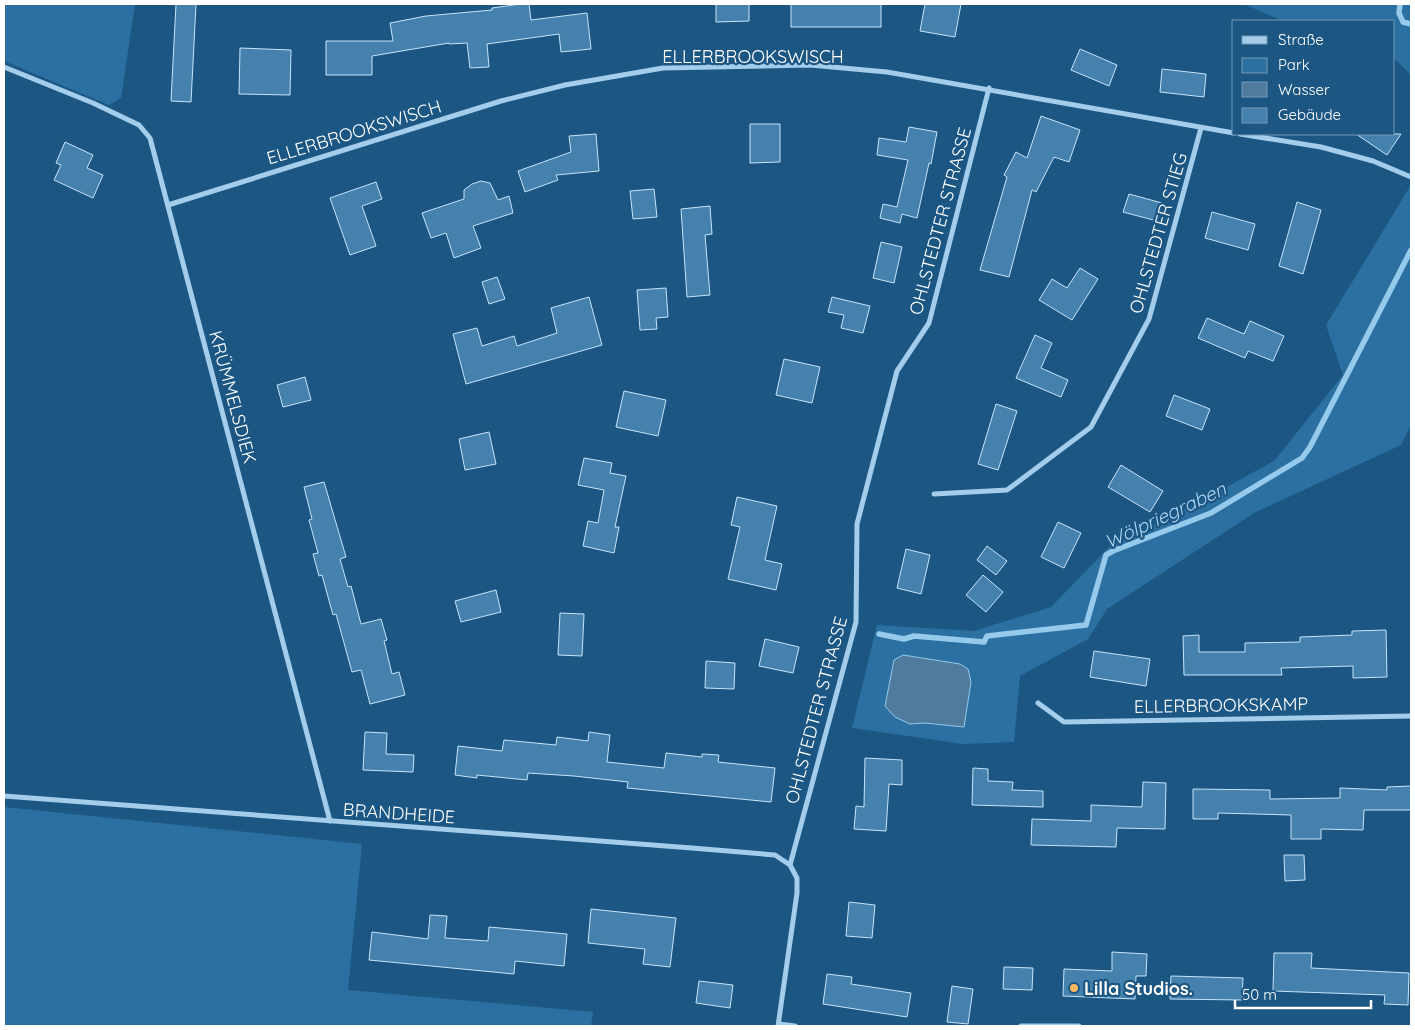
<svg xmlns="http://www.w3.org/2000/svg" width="1415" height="1030" font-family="Quicksand,sans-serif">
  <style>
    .green { fill: #2b70a1; fill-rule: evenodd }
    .water { fill: #507b9c; stroke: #96caed }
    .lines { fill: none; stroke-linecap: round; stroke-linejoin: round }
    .stream { stroke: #96caed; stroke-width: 5.5 }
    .building { fill: #4481ad; stroke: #c7e4f8 }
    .minor { stroke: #a3cdeb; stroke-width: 5 }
    .poi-dot { fill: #fbb960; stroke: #1c5784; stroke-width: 2 }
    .labels { text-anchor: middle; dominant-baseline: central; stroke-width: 4.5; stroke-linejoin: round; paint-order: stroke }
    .street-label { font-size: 18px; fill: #fff; stroke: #1c5784 }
    .poi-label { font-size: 18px; font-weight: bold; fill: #fff; stroke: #1c5784; text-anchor: start }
    .water-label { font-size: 19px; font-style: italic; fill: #aed6f2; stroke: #1c5784 }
  </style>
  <rect width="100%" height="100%" fill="#1c5784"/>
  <!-- green -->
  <g class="green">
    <path d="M4,4H135L121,98L109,105L4,61Z"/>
    <path d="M1244,4H1411V75L1394,58V21H1283Z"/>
    <path d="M1411,185V425L1401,445L1254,513L1107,609L1088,639L1020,676L1014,742L963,744L852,728L877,625L974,631L1051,607L1111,545L1212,495L1274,461L1343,375L1326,325ZM903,655L960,664L967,669L964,727L924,723L910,724Z"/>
    <path d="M4,807L362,844L348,990L593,1012L591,1026H4Z"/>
  </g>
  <!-- water -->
  <path class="water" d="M903,655L960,664L968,669L971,682L964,727L924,723L910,724L895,717L885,706L894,660Z"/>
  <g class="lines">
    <!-- stream -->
    <g class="stream">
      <path d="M1400,4L1399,13L1403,22L1411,24"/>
      <path d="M879,634L904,639L914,636L984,642L987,636L1086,625L1106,555L1113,551L1211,513L1302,458L1310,447L1411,250"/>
    </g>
  </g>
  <!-- building -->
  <g class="building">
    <path d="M176,4H196L191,102L171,101Z"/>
    <path d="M521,4H529L531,20L587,13L591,49L561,52L559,34L487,44L489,67L470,68L467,43L449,44V43L372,56V75H326V41H393L390,23L426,16L492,10V8Z"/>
    <path d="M716,4H749V21L716,22Z"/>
    <rect x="791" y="4" width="90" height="23"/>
    <path d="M925,4H961L955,37L920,31Z"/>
    <path d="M240,48L291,50L290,95L239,94Z"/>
    <path d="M1080,49L1117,65L1109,86L1071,70Z"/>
    <path d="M1162,69L1206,74L1204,97L1160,92Z"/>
    <path d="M1041,116L1080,130L1069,162L1054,157L1036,192L1032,190L1009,277L980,270L1007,177L1004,175L1016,152L1027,158Z"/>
    <path d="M750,124H780V162L750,163Z"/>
    <path d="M909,127L937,132L931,164L929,163L917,218L902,214L900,223L880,218L883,204L897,207L908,160L877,155L879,138L906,142Z"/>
    <path d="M596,134L599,171L556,175L558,180L525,192L518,171L571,152L569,136Z"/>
    <path d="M1356,134H1401L1387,155Z"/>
    <path d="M65,142L93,155L87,168L103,175L93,198L54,180L61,165L56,163Z"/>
    <path d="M481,181L490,183L498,200L509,196L513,213L473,226L481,248L454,258L446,233L431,238L422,213L464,199V190L472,184Z"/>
    <path d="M376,182L382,199L362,206L376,246L350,255L330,198Z"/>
    <path d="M654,189L657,217L633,219L630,191Z"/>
    <path d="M1129,194L1162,203L1157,221L1123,212Z"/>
    <path d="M1297,202L1321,210L1303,274L1279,266Z"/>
    <path d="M710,206L712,234L705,235L710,295L687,297L681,209Z"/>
    <path d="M1212,212L1255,224L1248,250L1205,238Z"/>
    <path d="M881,242L902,247L894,283L873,278Z"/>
    <path d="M1080,268L1098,279L1072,320L1039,300L1052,279L1067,288Z"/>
    <path d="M497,277L505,299L489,304L482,282Z"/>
    <path d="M666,288L668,317L656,318L657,329L640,330L637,290Z"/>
    <path d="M589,297L602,345L466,384L453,334L477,328L482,346L514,336L517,346L557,333L551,308Z"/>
    <path d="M832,297L870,306L863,333L841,328L844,315L828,312Z"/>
    <path d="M1207,318L1244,334L1250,321L1284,336L1273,361L1248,351L1245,358L1198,338Z"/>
    <path d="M1035,335L1052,343L1041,368L1068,380L1061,397L1016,378Z"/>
    <path d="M784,359L820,367L812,403L776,395Z"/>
    <path d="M305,377L311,400L283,407L277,385Z"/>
    <path d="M624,391L666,400L658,436L616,427Z"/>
    <path d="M1174,395L1210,409L1202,430L1166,416Z"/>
    <path d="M996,404L1017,411L998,470L978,464Z"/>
    <path d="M489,432L496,464L465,470L459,439Z"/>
    <path d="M584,458L612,463L610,473L626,476L615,527H619L614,553L583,546L588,521L598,523L604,490L578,485Z"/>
    <path d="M1121,465L1163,491L1150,512L1108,487Z"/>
    <path d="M324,482L346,557L340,559L348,587L351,586L361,624L381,619L387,640L384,641L392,674L399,672L405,695L370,704L361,670L352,672L336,614L333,615L322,575L319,576L313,554L318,553L309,520L312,519L304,487Z"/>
    <path d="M737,497L777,506L765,560L782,564L776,590L728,579L740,527L731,525Z"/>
    <path d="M1058,522L1081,533L1064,568L1041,557Z"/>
    <path d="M987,546L1007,561L996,575L977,560Z"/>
    <path d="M906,549L930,555L921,594L897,588Z"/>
    <path d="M983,575L1003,592L986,612L966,595Z"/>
    <path d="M496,590L501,612L461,622L455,601Z"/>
    <path d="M560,613L584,614L582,656L558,655Z"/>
    <path d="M1386,630L1387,677L1353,678V666L1281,668L1282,675H1184L1183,636L1199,635V652H1245V643L1300,642V637L1352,635V631Z"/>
    <path d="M765,639L799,647L793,673L759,666Z"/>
    <path d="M1094,651L1150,659L1146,686L1090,677Z"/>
    <path d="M706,661L735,663L734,689L705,688Z"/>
    <path d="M365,732L387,733L386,754L414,755L413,772L363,770Z"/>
    <path d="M589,732L610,735L607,762L664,768L666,753L702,757V754L719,755L718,762L775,768L771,802L627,788L628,782L574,776L528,773L527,780L477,775V778L455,775L458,746L502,751L504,740L556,745L557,737L588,741Z"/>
    <path d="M865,758L902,760V785L889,784L886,831L854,829L856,806L864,807Z"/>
    <path d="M973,768L988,769V781L1013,782L1012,790L1043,791V807L972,805Z"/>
    <path d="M1143,782L1166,783L1165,829L1117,828L1116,847L1031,845L1032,819L1091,821V805L1142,807Z"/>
    <path d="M1411,786V810H1364L1363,830L1321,829V839H1291V815L1218,813V819H1193V789L1270,790V799L1340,798V788L1387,790V787Z"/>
    <path d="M1284,855H1304L1305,880L1285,881Z"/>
    <path d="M849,902L875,905L872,938L846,936Z"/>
    <path d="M591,909L676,918L670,967L643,964L645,949L588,943Z"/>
    <path d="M430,915L447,916L445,938L488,941L489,927L567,934L564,966L515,961L514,974L369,960L372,932L428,939Z"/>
    <path d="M1112,952L1147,954L1146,976H1136L1135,999L1063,996L1064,969L1112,971Z"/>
    <path d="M1274,953H1312L1311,968L1409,973L1408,1005L1384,1004L1385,995L1273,991Z"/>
    <path d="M1004,967L1033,968L1032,990L1003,989Z"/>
    <path d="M827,974L852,977L851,984L911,993L907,1017L823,1004Z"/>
    <path d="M1171,976L1243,978L1242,1000L1170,999Z"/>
    <path d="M699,981L733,985L730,1008L696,1003Z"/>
    <path d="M952,986L973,989L968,1024L947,1022Z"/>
  </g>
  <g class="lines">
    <!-- minor -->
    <g class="minor">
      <path d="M4,67L93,103L139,125L150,138L330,821"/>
      <path d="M1240,134L1321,147L1373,161L1411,177"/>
      <path d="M168,205L501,101L565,85L663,68L810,65L887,72L1234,133"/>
      <path d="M934,494L1007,490L1091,427L1149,319L1201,128"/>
      <path d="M1038,703L1064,722L1411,716"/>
      <path d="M4,796L692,848L775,855L790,865"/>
      <path d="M779,1024L795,1026"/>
      <path d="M778,1026L797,893V878L790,865L856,622L857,524L897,371L929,323L989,88"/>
      <path d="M1021,1026H1079"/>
    </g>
  </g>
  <!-- markers -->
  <circle class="poi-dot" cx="1074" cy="988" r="5"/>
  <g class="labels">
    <!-- street labels -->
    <g class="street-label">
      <text x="753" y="56">ELLERBROOKSWISCH</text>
      <text transform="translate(354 132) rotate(-17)">ELLERBROOKSWISCH</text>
      <text transform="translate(940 221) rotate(-75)">OHLSTEDTER STRASSE</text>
      <text transform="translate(1158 233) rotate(-74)">OHLSTEDTER STIEG</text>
      <text transform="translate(233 397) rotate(75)">KRÜMMELSDIEK</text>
      <text transform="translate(1221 705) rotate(-1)">ELLERBROOKSKAMP</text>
      <text transform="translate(816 710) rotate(-75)">OHLSTEDTER STRASSE</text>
      <text transform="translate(399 813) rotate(4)">BRANDHEIDE</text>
    </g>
    <!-- poi labels -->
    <g class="poi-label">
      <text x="1084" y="988">Lilla Studios.</text>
    </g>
    <!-- water labels -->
    <g class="water-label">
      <text transform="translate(1165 515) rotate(-25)">Wölpriegraben</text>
    </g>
  </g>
  <!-- border -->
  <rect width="1415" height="1030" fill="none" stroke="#ffffff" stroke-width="10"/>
  <!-- legend -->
  <rect x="1232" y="20" width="162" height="115" fill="#1c5784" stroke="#779ab5"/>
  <rect x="1242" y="36" width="25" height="8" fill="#a3cdeb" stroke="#779ab5"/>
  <text x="1278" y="45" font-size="15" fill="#ffffff">Straße</text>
  <rect x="1242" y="58" width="25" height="15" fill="#2b70a1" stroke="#779ab5"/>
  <text x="1278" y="70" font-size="15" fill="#ffffff">Park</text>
  <rect x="1242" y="82" width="25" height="15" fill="#507b9c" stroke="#779ab5"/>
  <text x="1278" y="95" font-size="15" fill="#ffffff">Wasser</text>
  <rect x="1242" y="108" width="25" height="15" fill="#4481ad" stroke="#779ab5"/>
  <text x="1278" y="120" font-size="15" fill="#ffffff">Gebäude</text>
  <!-- scale -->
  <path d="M1235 1000v8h136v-8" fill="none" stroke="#ffffff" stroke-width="2.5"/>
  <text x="1242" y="1000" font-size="15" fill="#ffffff" stroke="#1c5784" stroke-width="4" paint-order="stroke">50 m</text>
</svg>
